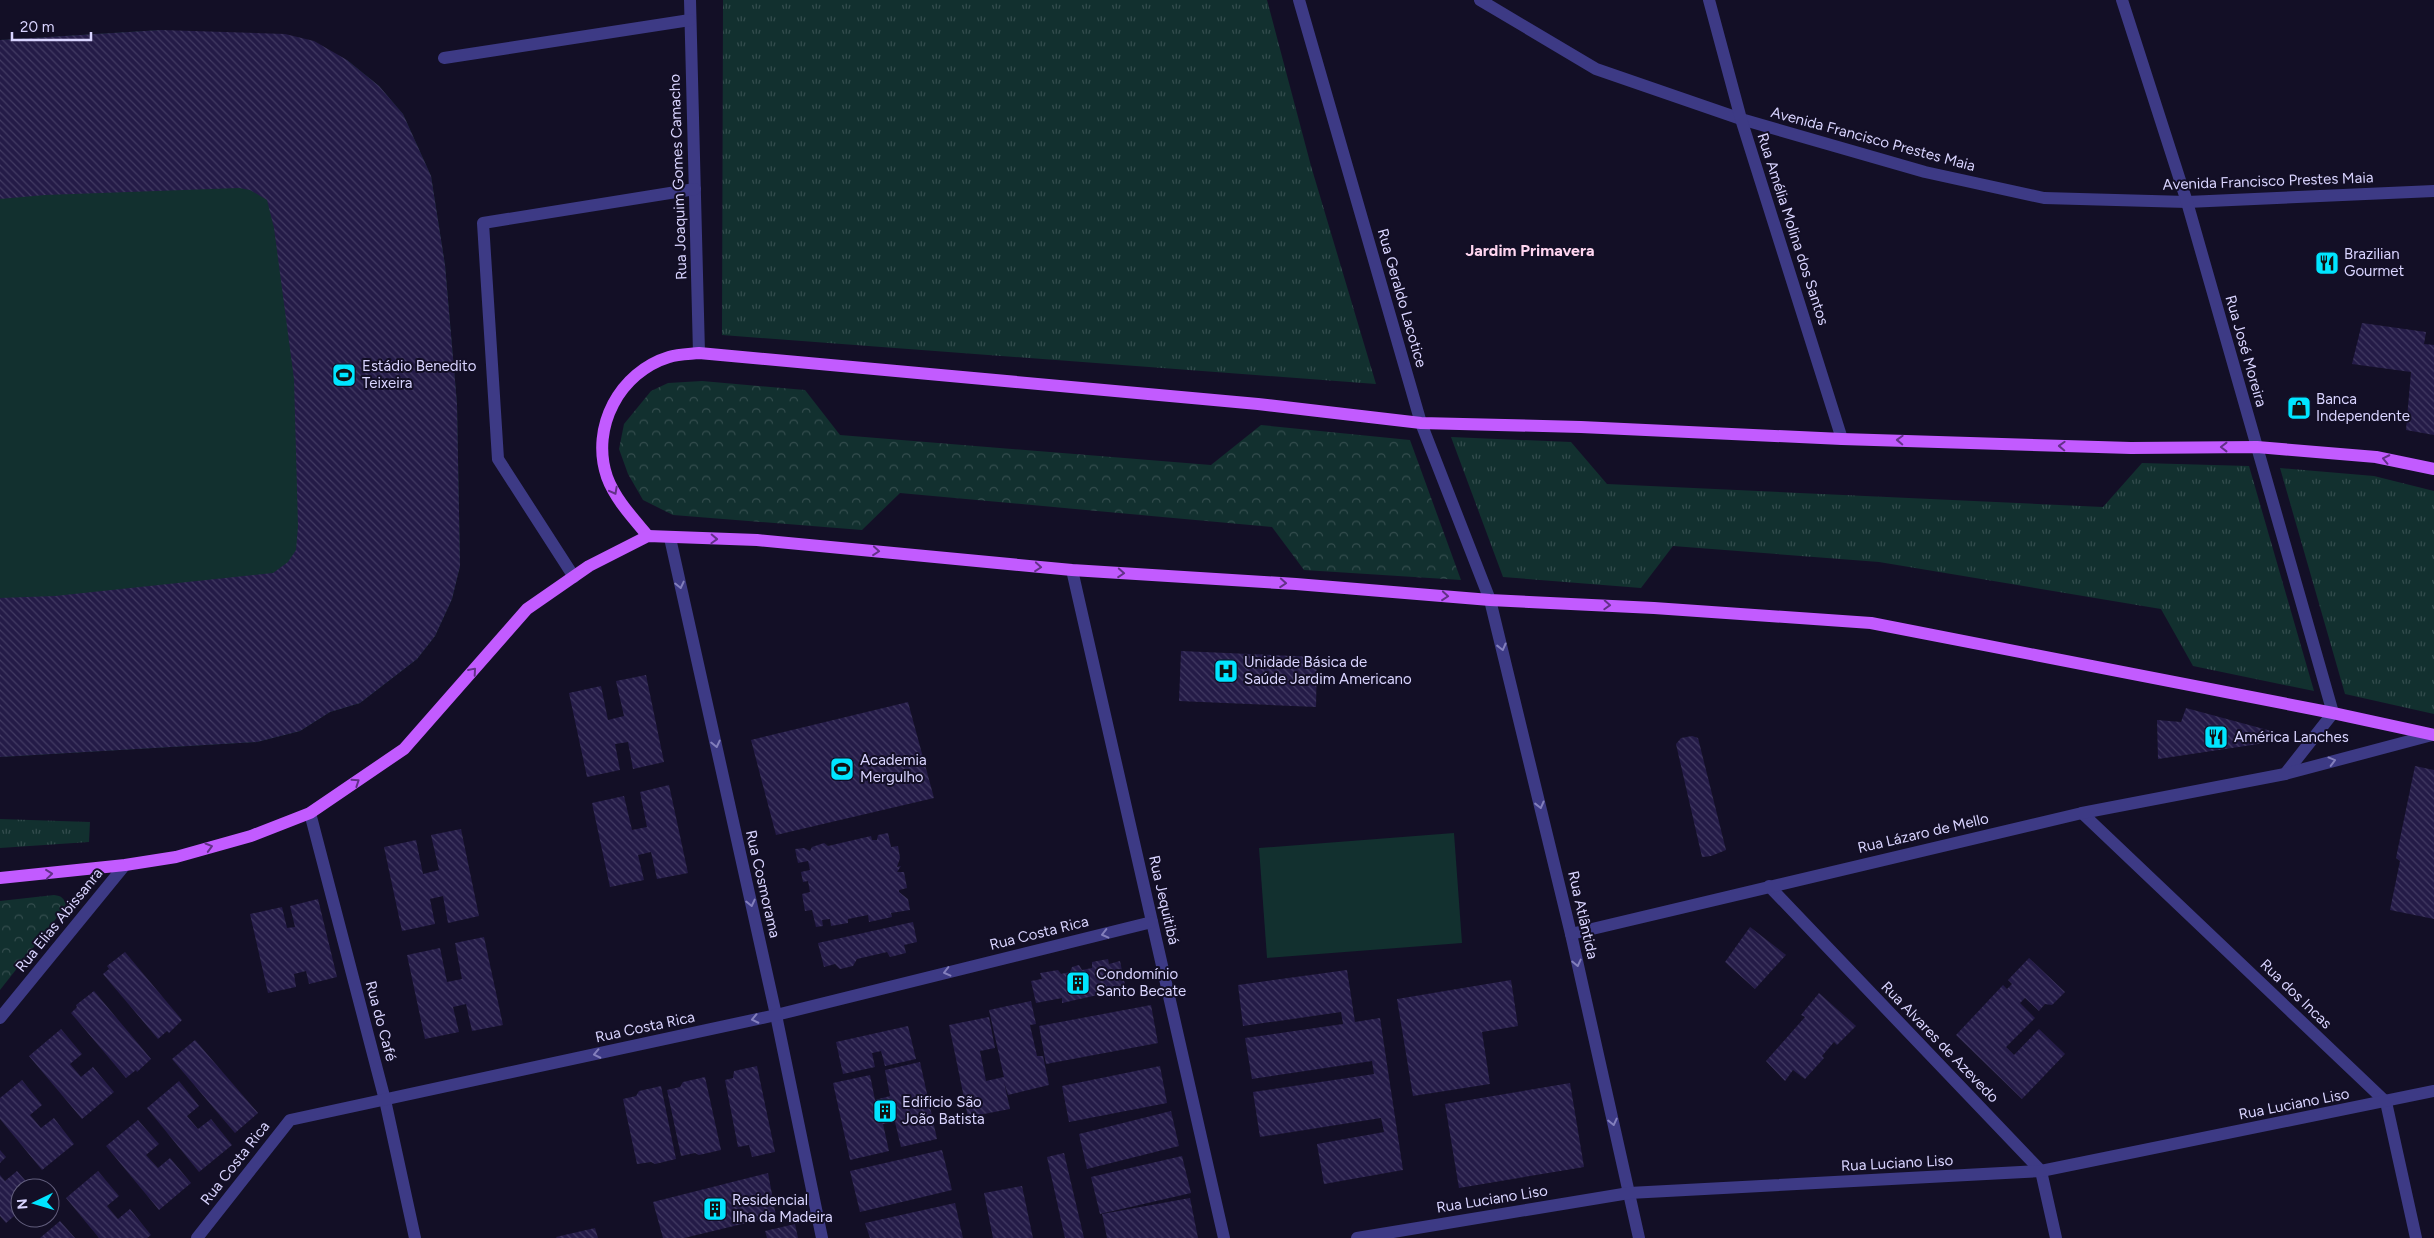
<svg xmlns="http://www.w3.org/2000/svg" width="2434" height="1238" font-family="Figtree,sans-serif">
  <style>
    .grass { fill: url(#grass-tufts) }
    .forest { fill: url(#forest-crowns) }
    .pitch { fill: #12302f }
    .building { fill: url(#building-back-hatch) }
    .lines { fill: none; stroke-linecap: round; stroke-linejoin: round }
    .minor { stroke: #3d3a85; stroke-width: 12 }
    .major { stroke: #c25bff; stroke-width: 12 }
    .oneway { stroke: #623188 }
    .oneway2 { stroke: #837fbc }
    .labels { text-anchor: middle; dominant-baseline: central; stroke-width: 4; stroke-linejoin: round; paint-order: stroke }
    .street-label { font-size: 15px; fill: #d9d4ff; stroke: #130f26 }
    .poi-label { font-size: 15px; fill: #d9d4ff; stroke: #130f26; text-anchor: start }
    .neighbourhood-label { font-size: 16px; font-weight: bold; fill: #ffd6f0; stroke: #130f26 }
  </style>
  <defs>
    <pattern id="grass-tufts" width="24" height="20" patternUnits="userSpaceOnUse" patternTransform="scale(1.25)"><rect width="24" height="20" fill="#12302f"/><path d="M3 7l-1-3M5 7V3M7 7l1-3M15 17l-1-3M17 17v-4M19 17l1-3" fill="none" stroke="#344d4e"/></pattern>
    <pattern id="forest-crowns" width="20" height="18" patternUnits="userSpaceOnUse" patternTransform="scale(1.25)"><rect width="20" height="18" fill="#12302f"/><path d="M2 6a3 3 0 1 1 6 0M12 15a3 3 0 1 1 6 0" fill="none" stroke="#344d4e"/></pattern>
    <pattern id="building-back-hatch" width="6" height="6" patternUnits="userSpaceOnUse" patternTransform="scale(1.25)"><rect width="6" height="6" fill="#241b47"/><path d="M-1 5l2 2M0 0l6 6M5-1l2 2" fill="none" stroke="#433b63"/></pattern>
  </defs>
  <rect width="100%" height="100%" fill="#130f26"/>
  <!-- grass -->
  <g class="grass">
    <path d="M723,0H1267L1311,166L1376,384L722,335Z"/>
    <path d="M1451,437L1571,442L1607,484L2103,507L2142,463L2249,466L2314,691L2193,666L2161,609L1879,562L1673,546L1641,588L1503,577Z"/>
    <path d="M2280,468L2374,476L2434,491V714L2345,694Z"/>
    <path d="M0,819L90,822L89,842L0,848Z"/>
  </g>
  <!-- forest -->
  <g class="forest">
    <path d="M702,381L805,390L840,435L1211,465L1261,425L1410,440L1461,580L1304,570L1272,527L900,493L862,530L673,515L643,500L628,474L619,449L624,424L651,391L668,383Z"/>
    <path d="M54,895C62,896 64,898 66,906L0,990V901Z"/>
  </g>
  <!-- pitch -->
  <g class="pitch">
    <path d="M161,30L347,60L379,86L403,114L431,176L445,265L457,404L460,566L452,599L435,636L417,659L360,703L330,712L300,731L257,742L0,757V40Z"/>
    <path d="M1454,833L1462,943L1267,958L1259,848Z"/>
  </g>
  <!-- building -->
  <g class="building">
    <path d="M161,30L285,34L314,41L347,60L379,86L403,114L431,176L445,265L457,404L460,566L452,599L435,636L417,659L360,703L330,712L300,731L257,742L0,757V598L55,596L273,573L288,562L296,550L298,526L294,379L274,228L267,200L250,190L239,188L45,195L0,199V40Z"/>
    <path d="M2362,323L2426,332L2424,344L2434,345V435L2406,430L2411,372L2352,364Z"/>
    <path d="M2293,402L2306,405L2305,414L2291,412Z"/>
    <path d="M1181,651L1317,657L1316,707L1179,701Z"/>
    <path d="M646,675L664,762L633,769L628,742L615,744L620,770L587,777L569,693L601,686L608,720L624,716L616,681Z"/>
    <path d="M908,702L934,798L776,835L751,740Z"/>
    <path d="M2186,708L2275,732L2272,742L2158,759L2157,720L2181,722Z"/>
    <path d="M1692,736L1698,738L1726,850L1711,856L1702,857L1676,744L1681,738Z"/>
    <path d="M2415,766L2434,770V919L2390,910L2400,861L2396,858Z"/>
    <path d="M669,785L688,873L657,879L651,852L638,855L644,880L610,887L592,803L624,796L632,830L647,827L640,792Z"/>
    <path d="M461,829L479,916L448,923L443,896L430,899L435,924L402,931L384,847L416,840L423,874L439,870L431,835Z"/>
    <path d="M888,833L891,847L898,846L900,858L897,867L901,866L897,872H904L907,888L899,890V892L908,899L910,910L891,913L892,917L869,922L868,915L848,919V923L831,926L830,919L822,920L823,926L816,927L812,910L805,911L802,894L810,892L808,881L803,882L801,872L810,870L808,861L798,863L795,849L804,848L810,851L812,847L824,843L828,846L871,836L872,840H877L878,835Z"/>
    <path d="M318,899L337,977L309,984L306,971L294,974L296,987L268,993L250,914L282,907L287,928L295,927L290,906Z"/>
    <path d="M913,922L917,942L904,945L906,953L890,957L887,952L857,959L853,966L840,969L835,964L824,967L818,943Z"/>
    <path d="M1750,927L1786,955L1755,989L1725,962Z"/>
    <path d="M484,937L503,1025L472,1031L466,1004L453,1007L459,1032L425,1039L407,955L440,948L447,982L462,979L455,943Z"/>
    <path d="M125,952L182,1020L169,1033L167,1031L158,1039L103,974L109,969L107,966Z"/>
    <path d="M2029,958L2065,992L2052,1005L2045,1004L2039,1011L2025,998L2020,1003L2035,1018L2006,1047L2014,1055L2039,1029L2065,1054L2022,1099L1956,1035L2003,985L2007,989L2012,984L2008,980Z"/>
    <path d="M1108,959L1109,964L1120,961L1125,985L1101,990L1102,994L1062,1003V998L1036,1003L1031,981L1042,979L1040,973L1058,970L1061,974L1070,972L1072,967L1079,965L1082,970L1092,968V962Z"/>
    <path d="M1347,970L1355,1022L1380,1018L1403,1170L1324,1184L1317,1144L1384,1132L1381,1118L1260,1137L1253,1092L1374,1074L1372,1061L1252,1079L1245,1038L1343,1024L1341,1012L1243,1026L1238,985Z"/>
    <path d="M1511,980L1518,1026L1482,1032L1490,1084L1413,1096L1397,999Z"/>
    <path d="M94,991L151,1059L137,1072L136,1070L126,1078L71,1013L77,1007L76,1005Z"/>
    <path d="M1819,993L1856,1026L1837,1045L1834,1042L1822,1056L1824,1058L1805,1079L1793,1070L1785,1081L1766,1061L1805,1017L1801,1015Z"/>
    <path d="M1031,1001L1036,1024L1030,1025L1037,1056H1043L1049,1085L1008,1095L1004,1082L1010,1109L968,1117L949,1025L989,1017L995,1048L980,1051L986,1081L1004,1077L989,1010Z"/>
    <path d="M1151,1005L1158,1043L1046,1064L1039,1026Z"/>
    <path d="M908,1026L916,1059L885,1066L881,1051L872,1053L875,1067L843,1074L836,1042Z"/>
    <path d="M61,1029L82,1054L70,1064L81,1077L93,1067L114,1092L82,1119L29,1056Z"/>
    <path d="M195,1040L258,1113L235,1133L172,1059Z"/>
    <path d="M920,1062L937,1139L901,1147L895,1122L883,1124L889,1151L850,1160L833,1083L870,1075L875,1100L890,1096L885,1070Z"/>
    <path d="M757,1066L775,1152L752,1157L749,1145L738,1147L725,1080L733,1078L734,1071Z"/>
    <path d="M1160,1066L1167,1103L1069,1122L1062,1086Z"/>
    <path d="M705,1077L721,1150L699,1155L695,1153L681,1156L667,1090L680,1087L683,1082Z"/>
    <path d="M22,1080L42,1105L30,1115L41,1128L54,1118L74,1144L42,1170L0,1119V1098Z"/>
    <path d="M179,1081L199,1106L187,1116L198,1129L211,1119L232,1145L199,1172L147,1108Z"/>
    <path d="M1570,1083L1584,1167L1459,1188L1445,1104Z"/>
    <path d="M661,1086L676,1159L655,1164L651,1162L637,1164L623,1099L636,1096L639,1091Z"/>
    <path d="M1171,1111L1179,1146L1087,1169L1079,1134Z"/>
    <path d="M138,1120L159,1144L146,1155L158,1168L170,1158L191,1183L159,1210L106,1146Z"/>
    <path d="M0,1150L6,1157L0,1163Z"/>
    <path d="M942,1150L952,1190L860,1212L850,1171Z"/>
    <path d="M1064,1153L1084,1238H1065L1047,1157Z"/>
    <path d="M1182,1156L1191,1193L1100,1214L1091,1177Z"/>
    <path d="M17,1171L32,1188H20V1211L6,1223L0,1216V1175L5,1181Z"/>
    <path d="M98,1171L119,1196L107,1206L118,1219L130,1209L151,1235L147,1238H99L66,1198Z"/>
    <path d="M768,1173L776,1216L684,1238H663L653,1202Z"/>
    <path d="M1022,1186L1033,1238H993L984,1193Z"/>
    <path d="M1190,1198L1198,1238H1107L1102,1214Z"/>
    <path d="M955,1203L963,1238H870L865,1223Z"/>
    <path d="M60,1221L75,1238H40Z"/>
    <path d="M795,1224L798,1238H767L765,1231Z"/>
    <path d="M595,1228L598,1238H557L556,1237Z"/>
  </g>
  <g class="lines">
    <!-- minor -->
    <g class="minor">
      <path d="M690,0L699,353"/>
      <path d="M1299,0L1421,423L1490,600L1571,934L1639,1238"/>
      <path d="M1480,0L1596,69L1741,119L1925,172L2044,198L2187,202L2434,191"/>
      <path d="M1709,0L1741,119L1842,439"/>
      <path d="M2122,0L2187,202L2333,713L2285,774"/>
      <path d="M444,58L690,20"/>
      <path d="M670,538L776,1015L822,1238"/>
      <path d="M1072,570L1224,1238"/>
      <path d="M574,577L498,459L483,223L695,189"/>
      <path d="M310,813L385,1100L415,1238"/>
      <path d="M2082,813L2386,1102L2416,1238"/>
      <path d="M1769,886L2041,1171L2056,1238"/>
      <path d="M1571,934L2082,813L2285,774L2432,735"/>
      <path d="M0,1018L125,865"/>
      <path d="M197,1238L290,1120L776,1015L1152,922"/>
      <path d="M1357,1238L1629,1193L2041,1171L2434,1091"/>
    </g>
    <!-- major -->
    <g class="major">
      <path d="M648,536C633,518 615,499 607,477C590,427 620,372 669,357C678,354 690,354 699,353L1258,404L1421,423L1581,427L1842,439L2131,448L2257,447L2376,457L2434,469"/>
      <path d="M0,878L125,865L176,857L251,836L310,813L404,749L527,609L589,566L648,536L757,540L1072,570L1296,584L1490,600L1654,608L1871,623L2333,713L2434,735"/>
    </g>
  </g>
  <!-- one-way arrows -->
  <defs><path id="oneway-chevron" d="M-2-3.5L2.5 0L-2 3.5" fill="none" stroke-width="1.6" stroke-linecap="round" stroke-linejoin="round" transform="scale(1.25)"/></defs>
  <g class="oneway">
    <use href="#oneway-chevron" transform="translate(1900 440) rotate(-178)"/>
    <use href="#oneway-chevron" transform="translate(2062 446) rotate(-178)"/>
    <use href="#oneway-chevron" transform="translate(2224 447) rotate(180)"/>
    <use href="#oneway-chevron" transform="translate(2386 459) rotate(-168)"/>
    <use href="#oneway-chevron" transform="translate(614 491) rotate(62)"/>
    <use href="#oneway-chevron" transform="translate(714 539) rotate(2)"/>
    <use href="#oneway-chevron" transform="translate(876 551) rotate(5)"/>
    <use href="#oneway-chevron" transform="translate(1038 567) rotate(5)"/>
    <use href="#oneway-chevron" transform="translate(1121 573) rotate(4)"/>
    <use href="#oneway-chevron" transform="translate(1283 583) rotate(4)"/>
    <use href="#oneway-chevron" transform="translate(1445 596) rotate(5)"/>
    <use href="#oneway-chevron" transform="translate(1607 605) rotate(3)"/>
    <use href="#oneway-chevron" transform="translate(473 671) rotate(-49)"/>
    <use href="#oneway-chevron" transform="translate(356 782) rotate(-34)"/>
    <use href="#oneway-chevron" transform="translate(209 847) rotate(-16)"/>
    <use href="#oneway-chevron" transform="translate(49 874) rotate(-6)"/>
  </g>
  <g class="oneway2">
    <use href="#oneway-chevron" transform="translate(680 585) rotate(77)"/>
    <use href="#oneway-chevron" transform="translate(1502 647) rotate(76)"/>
    <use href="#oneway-chevron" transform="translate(716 744) rotate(77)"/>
    <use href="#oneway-chevron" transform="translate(2332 761) rotate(-15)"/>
    <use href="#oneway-chevron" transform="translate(1540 805) rotate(76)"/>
    <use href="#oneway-chevron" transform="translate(751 903) rotate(77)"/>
    <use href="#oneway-chevron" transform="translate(1105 934) rotate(166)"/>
    <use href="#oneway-chevron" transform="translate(1577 963) rotate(77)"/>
    <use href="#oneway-chevron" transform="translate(947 972) rotate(166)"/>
    <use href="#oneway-chevron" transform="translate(755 1019) rotate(168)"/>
    <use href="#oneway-chevron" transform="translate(597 1054) rotate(168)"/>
    <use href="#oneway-chevron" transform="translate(1613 1122) rotate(77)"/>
  </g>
  <!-- icons -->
  <defs>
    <g id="restaurant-square" transform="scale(1.25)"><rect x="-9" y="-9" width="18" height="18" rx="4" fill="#00e5ff" stroke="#130f26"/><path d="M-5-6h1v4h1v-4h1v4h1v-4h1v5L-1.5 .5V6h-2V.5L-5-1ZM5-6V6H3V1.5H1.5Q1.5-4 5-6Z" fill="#111"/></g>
    <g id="stadium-square" transform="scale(1.25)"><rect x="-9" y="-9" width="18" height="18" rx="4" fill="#00e5ff" stroke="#130f26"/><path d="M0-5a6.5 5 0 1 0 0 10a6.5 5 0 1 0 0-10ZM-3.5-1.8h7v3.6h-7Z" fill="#111"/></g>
    <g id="shop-square" transform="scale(1.25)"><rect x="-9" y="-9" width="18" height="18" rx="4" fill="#00e5ff" stroke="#130f26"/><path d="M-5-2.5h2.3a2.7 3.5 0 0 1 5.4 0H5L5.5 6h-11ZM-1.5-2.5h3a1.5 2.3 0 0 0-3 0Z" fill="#111"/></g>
    <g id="hospital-square" transform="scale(1.25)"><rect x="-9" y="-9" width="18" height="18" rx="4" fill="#00e5ff" stroke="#130f26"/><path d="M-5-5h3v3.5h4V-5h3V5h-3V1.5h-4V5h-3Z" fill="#111"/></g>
    <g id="building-square" transform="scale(1.25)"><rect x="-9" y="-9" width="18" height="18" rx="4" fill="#00e5ff" stroke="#130f26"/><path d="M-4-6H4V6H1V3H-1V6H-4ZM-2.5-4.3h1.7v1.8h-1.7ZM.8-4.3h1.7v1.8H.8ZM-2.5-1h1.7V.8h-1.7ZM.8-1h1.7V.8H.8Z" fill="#111"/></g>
  </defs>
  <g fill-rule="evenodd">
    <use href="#restaurant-square" x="2327" y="263"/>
    <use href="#stadium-square" x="344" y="375"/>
    <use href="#shop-square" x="2299" y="408"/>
    <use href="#hospital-square" x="1226" y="671"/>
    <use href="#restaurant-square" x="2216" y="737"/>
    <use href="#stadium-square" x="842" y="769"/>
    <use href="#building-square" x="1078" y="983"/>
    <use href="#building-square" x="885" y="1111"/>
    <use href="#building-square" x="715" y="1209"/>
  </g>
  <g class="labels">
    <!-- street labels -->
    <g class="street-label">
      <text transform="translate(1873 139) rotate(15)">Avenida Francisco Prestes Maia</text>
      <text transform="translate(678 177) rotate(-92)">Rua Joaquim Gomes Camacho</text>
      <text transform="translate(2268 181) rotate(-2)">Avenida Francisco Prestes Maia</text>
      <text transform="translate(1793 229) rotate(72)">Rua Amélia Molina dos Santos</text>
      <text transform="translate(1402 298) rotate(74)">Rua Geraldo Lacotice</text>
      <text transform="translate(2246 351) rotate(74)">Rua José Moreira</text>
      <text transform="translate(1923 833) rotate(-13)">Rua Lázaro de Mello</text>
      <text transform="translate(763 884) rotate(77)">Rua Cosmorama</text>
      <text transform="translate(1164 900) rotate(77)">Rua Jequitibá</text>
      <text transform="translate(1583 915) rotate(77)">Rua Atlântida</text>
      <text transform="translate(59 920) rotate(-51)">Rua Elias Abissanra</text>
      <text transform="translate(1039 933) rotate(-14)">Rua Costa Rica</text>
      <text transform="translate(2296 994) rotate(44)">Rua dos Incas</text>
      <text transform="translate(381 1021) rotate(75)">Rua do Café</text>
      <text transform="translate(645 1027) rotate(-12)">Rua Costa Rica</text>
      <text transform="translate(1940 1042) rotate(46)">Rua Alvares de Azevedo</text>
      <text transform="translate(2294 1104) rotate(-11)">Rua Luciano Liso</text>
      <text transform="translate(235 1163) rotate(-52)">Rua Costa Rica</text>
      <text transform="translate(1897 1163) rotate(-3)">Rua Luciano Liso</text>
      <text transform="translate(1492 1199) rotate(-9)">Rua Luciano Liso</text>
    </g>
    <!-- poi labels -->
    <g class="poi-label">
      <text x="2344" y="254">Brazilian<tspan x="2344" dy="17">Gourmet</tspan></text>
      <text x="362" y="366">Estádio Benedito<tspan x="362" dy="17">Teixeira</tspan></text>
      <text x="2316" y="399">Banca<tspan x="2316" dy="17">Independente</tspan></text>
      <text x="1244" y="662">Unidade Básica de<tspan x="1244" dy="17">Saúde Jardim Americano</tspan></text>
      <text x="2234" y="737">América Lanches</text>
      <text x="860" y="760">Academia<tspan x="860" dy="17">Mergulho</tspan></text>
      <text x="1096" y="974">Condomínio<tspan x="1096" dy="17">Santo Becate</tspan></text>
      <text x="902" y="1102">Edificio São<tspan x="902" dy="17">João Batista</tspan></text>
      <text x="732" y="1200">Residencial<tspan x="732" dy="17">Ilha da Madeira</tspan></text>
    </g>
    <!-- neighbourhood labels -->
    <g class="neighbourhood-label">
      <text x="1530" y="250">Jardim Primavera</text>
    </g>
  </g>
  <!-- north arrow -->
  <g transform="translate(35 1203) rotate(265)"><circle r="24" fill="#130f26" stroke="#625e7d"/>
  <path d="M0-4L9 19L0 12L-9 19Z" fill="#00e5ff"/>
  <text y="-8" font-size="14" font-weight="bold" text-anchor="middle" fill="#d9d4ff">N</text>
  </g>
  <!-- scale -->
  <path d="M12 32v8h79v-8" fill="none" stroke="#d9d4ff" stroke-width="2.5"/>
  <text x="20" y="32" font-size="15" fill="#d9d4ff" stroke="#130f26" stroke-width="4" paint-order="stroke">20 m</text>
</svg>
